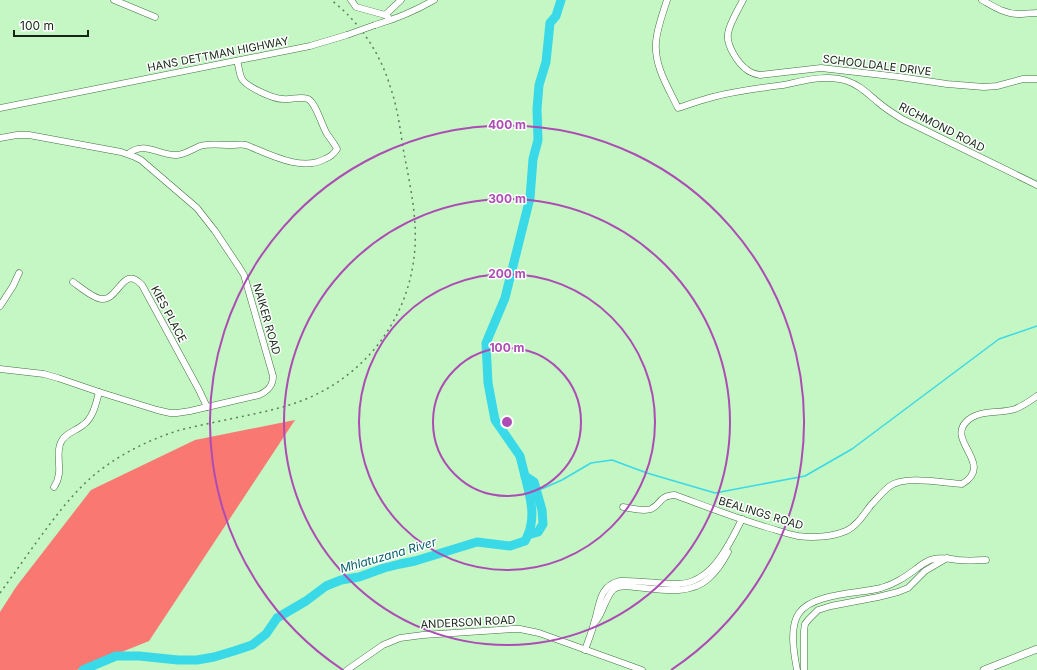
<svg xmlns="http://www.w3.org/2000/svg" width="1037" height="670" font-family="Inter,sans-serif">
  <style>
    .forest { fill: #f97872 }
    .lines { fill: none; stroke-linecap: round; stroke-linejoin: round }
    .stream { stroke: #39d9e8; stroke-width: 1.5 }
    .river { stroke: #39d9e8; stroke-width: 9 }
    .minor-casing { stroke: #427043; stroke-width: 7 }
    .major-casing { stroke: #427043; stroke-width: 8 }
    .minor { stroke: #fff; stroke-width: 6 }
    .major { stroke: #fff; stroke-width: 7 }
    .rail { stroke: #5d7e5d; stroke-width: 1.5; stroke-dasharray: 2 4; stroke-linecap: butt }
    .minor-bridge-casing { stroke: #427043; stroke-width: 7; stroke-linecap: butt }
    .minor-bridge { stroke: #fff; stroke-width: 6 }
    .ring { fill: none; stroke: #ac4cb4; stroke-width: 2 }
    .labels { text-anchor: middle; dominant-baseline: central; stroke-width: 3; stroke-linejoin: round; paint-order: stroke }
    .street-label { font-size: 11px; fill: #132613; stroke: #fff }
    .water-label { font-size: 12px; font-style: italic; fill: #036169; stroke: #fff }
    .centre { fill: #ac4cb4; stroke: #fff; stroke-width: 2 }
    .ring-label { font-size: 12px; text-anchor: middle; font-weight: bold; fill: #ac4cb4; stroke: #fff; stroke-width: 3; stroke-linejoin: round; paint-order: stroke }
  </style>
  <rect width="100%" height="100%" fill="#c4f7c3"/>
  <!-- forest -->
  <path class="forest" d="M295,420L149,641L77,670H0V612L16,587L91,490L195,440Z"/>
  <g class="lines">
    <!-- stream -->
    <path class="stream" d="M537,491L562,480L591,463L612,460L647,473L715,493L805,476L852,449L999,339L1037,326"/>
    <!-- river -->
    <g class="river">
      <path d="M525,476C530,496 536,515 528,535"/>
      <path d="M83,670L116,656H139L178,660H197L214,657L234,651L252,645L266,634L277,618L306,601L326,586L341,580L359,577L384,568L400,564L415,561L477,542L510,546L525,541L528,535L538,532L543,524L542,510L534,482L525,476L520,456L495,420L488,383L486,343L505,298L530,198L533,159L538,140L537,109L539,85L546,62L550,23L556,16L561,0"/>
    </g>
    <!-- minor casing -->
    <g class="minor-casing">
      <g id="minor">
        <path d="M114,0L155,17"/>
        <path d="M351,0L356,7L385,15"/>
        <path d="M667,0C663,13 657,28 656,42C654,66 668,87 678,108C690,104 701,100 713,97C736,91 760,88 783,85C803,81 826,74 847,81C860,85 869,95 879,103C886,109 894,114 902,119L1037,185"/>
        <path d="M743,0C738,10 729,24 728,34C726,45 738,63 746,69C750,73 755,74 760,75L821,68L900,77L947,84L984,87L997,86L1023,79H1037"/>
        <path d="M982,0C993,6 1004,14 1018,14C1024,14 1031,13 1037,13"/>
        <path d="M388,17L385,15L401,0"/>
        <path d="M375,25C396,19 415,11 434,0"/>
        <path d="M0,108L310,46L347,35"/>
        <path d="M0,138L17,135H29L121,152L135,157L141,160L197,208L215,231L239,267L244,275L273,376C273,386 268,391 259,395L190,411L177,413H170L157,410L99,392L58,378L44,374L0,369"/>
        <path d="M128,154C145,140 159,156 177,155C186,154 193,149 200,146C210,143 221,145 231,145C237,145 241,144 246,145C269,154 301,172 325,159C330,157 334,154 337,149L336,147C333,142 330,138 327,134C322,126 316,103 308,99C300,96 291,100 283,99C273,99 247,87 242,79C239,74 239,66 237,61"/>
        <path d="M73,282C80,287 94,299 102,299C119,300 123,264 142,285L199,390L207,407"/>
        <path d="M0,306L13,286L19,273"/>
        <path d="M54,487C65,471 54,456 61,442C65,433 76,431 83,425C93,418 96,404 99,392"/>
        <path d="M623,507C631,508 643,512 651,509C662,504 658,496 675,495C705,506 735,518 766,527C777,530 787,534 798,536C813,538 832,537 846,531C857,526 864,514 871,505C877,499 883,491 890,486C905,475 943,483 962,484C995,464 947,442 966,422C978,409 1000,414 1015,409C1023,406 1030,401 1037,396"/>
        <path d="M596,621C603,613 606,595 614,589C620,585 628,586 635,587C658,589 689,596 708,579C717,571 723,562 728,552"/>
        <path d="M585,650C588,641 592,632 594,623C600,606 598,586 620,581C639,580 659,584 678,584C712,583 729,545 742,519"/>
        <path d="M347,670L383,645L400,638L423,635L512,629H520L539,633L642,670"/>
        <path d="M797,670C794,654 789,627 799,613C813,593 858,594 881,588C895,584 905,577 916,569C921,565 927,560 934,559C942,557 950,559 958,560C968,561 977,560 986,560"/>
        <path d="M804,670V631L805,624L809,619L818,610L831,606L878,597L898,592L908,588L925,571L947,558"/>
      </g>
    </g>
    <!-- major casing -->
    <g class="major-casing">
      <path id="major" d="M984,670L1037,649"/>
    </g>
    <!-- minor -->
    <use href="#minor" class="minor"/>
    <!-- major -->
    <use href="#major" class="major"/>
    <!-- rail -->
    <path class="rail" d="M0,593C14,574 27,555 41,536C58,513 76,489 99,471C124,452 151,439 180,430C205,424 230,419 254,414C272,410 289,406 306,399C369,373 411,314 415,247C417,214 409,180 403,148C400,127 397,106 390,86C380,53 359,21 331,0"/>
    <!-- minor-bridge casing -->
    <g class="minor-bridge-casing">
      <path id="minor-bridge" d="M347,35L375,25"/>
    </g>
    <!-- minor-bridge -->
    <use href="#minor-bridge" class="minor-bridge"/>
  </g>
  <!-- distance rings -->
  <g class="ring">
    <circle cx="507" cy="422" r="74"/>
    <circle cx="507" cy="422" r="148"/>
    <circle cx="507" cy="422" r="223"/>
    <path d="M343 670A297 297 0 1 1 671 670"/>
  </g>
  <g class="labels">
    <!-- street labels -->
    <g class="street-label">
      <text transform="translate(218 54) rotate(-11)">HANS DETTMAN HIGHWAY</text>
      <text transform="translate(877 65) rotate(7)">SCHOOLDALE DRIVE</text>
      <text transform="translate(942 127) rotate(27)">RICHMOND ROAD</text>
      <text transform="translate(169 314) rotate(62)">KIES PLACE</text>
      <text transform="translate(267 319) rotate(74)">NAIKER ROAD</text>
      <text transform="translate(761 513) rotate(17)">BEALINGS ROAD</text>
      <text transform="translate(468 622) rotate(-3)">ANDERSON ROAD</text>
    </g>
    <!-- water labels -->
    <g class="water-label">
      <text transform="translate(388 555) rotate(-16)">Mhlatuzana River</text>
    </g>
  </g>
  <circle cx="507" cy="422" r="6" class="centre"/>
  <g class="ring-label">
    <text x="507" y="129">400 m</text>
    <text x="507" y="203">300 m</text>
    <text x="507" y="278">200 m</text>
    <text x="507" y="352">100 m</text>
  </g>
  <!-- scale -->
  <path d="M14 30v6h74v-6" fill="none" stroke="#132613" stroke-width="2"/>
  <text x="20" y="30" font-size="12" fill="#132613" stroke="#ffffff" stroke-width="3" paint-order="stroke">100 m</text>
</svg>
